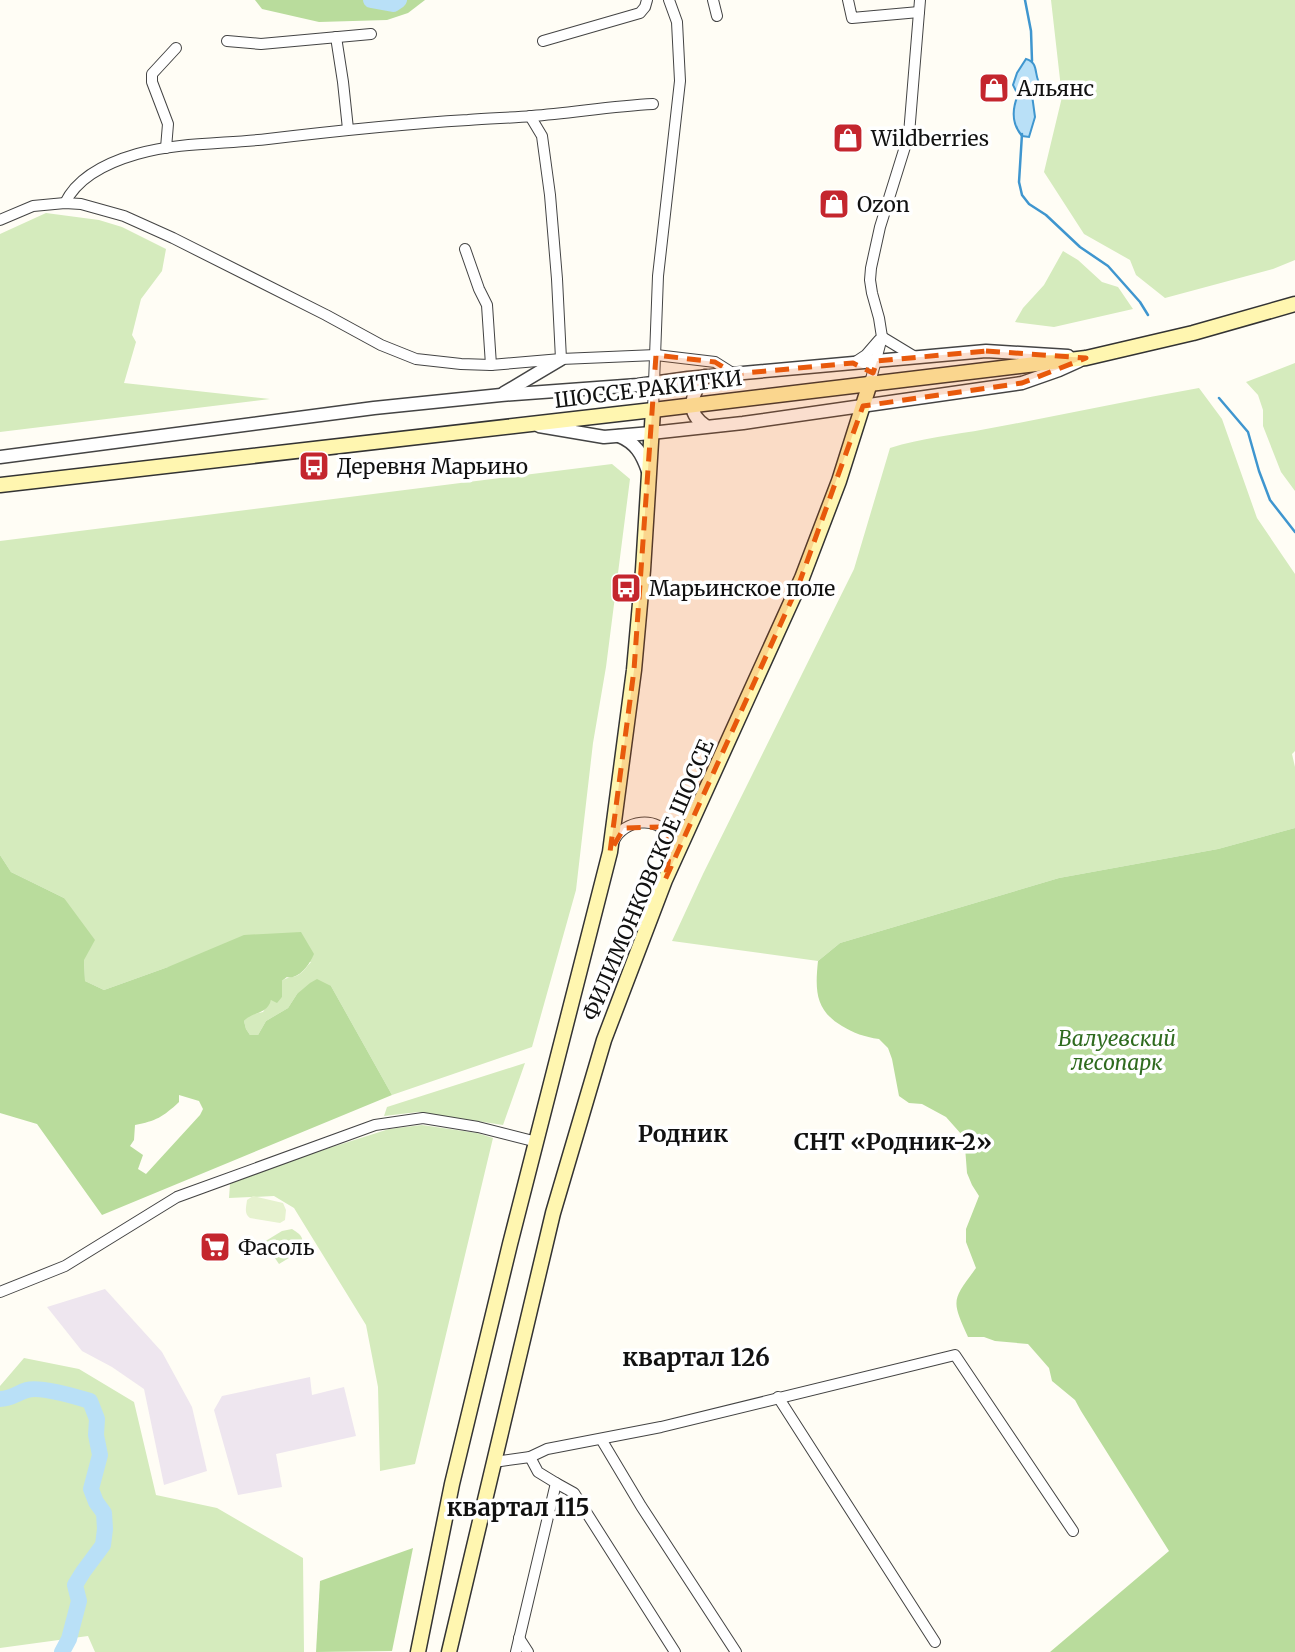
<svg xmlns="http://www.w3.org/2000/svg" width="1295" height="1652" font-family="Merriweather,serif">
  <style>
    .industrial { fill: #eee6ef }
    .green { fill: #d5ebbd }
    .forest { fill: #b9dc9c; fill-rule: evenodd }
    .pitch { fill: #e6f2cf }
    .water { fill: #b9e0f7; stroke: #3f96cf; stroke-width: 2 }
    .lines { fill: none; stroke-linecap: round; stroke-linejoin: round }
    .stream { stroke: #3f96cf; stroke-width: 2.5 }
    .river { stroke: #b9e0f7; stroke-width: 16 }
    .minor-casing { stroke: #444; stroke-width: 12 }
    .tertiary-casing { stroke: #444; stroke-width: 15 }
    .secondary-casing { stroke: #333; stroke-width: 17 }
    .minor { stroke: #fff; stroke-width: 10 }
    .tertiary { stroke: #fff; stroke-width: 12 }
    .secondary { stroke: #fff6b0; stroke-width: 14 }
    .marked { fill: #e8590c; fill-opacity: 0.2; stroke: #e8590c; stroke-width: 5; stroke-dasharray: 14 9; stroke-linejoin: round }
    .labels { text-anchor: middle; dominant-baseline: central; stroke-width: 7; stroke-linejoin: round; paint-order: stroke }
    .poi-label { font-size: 21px; fill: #111; stroke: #fff; text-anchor: start }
    .street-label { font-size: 21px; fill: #111; stroke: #fff }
    .park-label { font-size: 21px; font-style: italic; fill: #2f6b1f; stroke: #fff }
    .neighbourhood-label { font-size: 23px; font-weight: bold; fill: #111; stroke: #fff }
    .quarter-label { font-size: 24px; font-weight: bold; fill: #111; stroke: #fff }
  </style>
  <rect width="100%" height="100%" fill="#fffdf5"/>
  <!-- industrial -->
  <g class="industrial">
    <path d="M105,1289L162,1352L192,1407L207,1471L164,1485L144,1389L112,1367L82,1351L47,1307Z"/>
    <path d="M310,1377L312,1395L344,1387L356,1436L276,1454L282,1487L238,1495L214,1410L222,1396Z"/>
  </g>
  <!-- green -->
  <g class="green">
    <path d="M1051,0H1295V260L1273,269L1165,298L1136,275L1130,260L1084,234L1044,172L1062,97Z"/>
    <path d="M46,213L99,220L122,227L166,249L162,271L141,299L132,335L136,342L124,383L270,399L0,432V234Z"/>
    <path d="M1063,251L1078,260L1102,282L1118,287L1133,309L1054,327L1015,322L1023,308L1044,285Z"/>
    <path d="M1295,363V491L1281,472L1263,426V410L1258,395L1246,382Z"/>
    <path d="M1199,388L1222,419L1257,518L1295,574V751L1292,754L1295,767V828L1218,849L1059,878L840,943L818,961L672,941L703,874L854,569L890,448C921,438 954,435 986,429C1057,416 1127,401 1199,388Z"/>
    <path d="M612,464L630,479L606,667L593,743L576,890L532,1047L392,1095L331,986L297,994L288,1008L266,1021L258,1035H250L246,1029L244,1021L249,1015L263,1012L271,1000L282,997V981C287,977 290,978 296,976C302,974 307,966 311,962L168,967L104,990L85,981L84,960L64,898L11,872L0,855V541Z"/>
    <path d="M525,1063L503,1125L418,1112L384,1116L387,1107Z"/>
    <path d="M422,1125L477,1133L493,1138L415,1464L380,1471L378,1387L366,1325L294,1208L274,1196L229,1198L230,1184L260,1170L389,1129Z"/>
    <path d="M292,1229C302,1235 304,1238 302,1250L279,1264L264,1242L282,1231Z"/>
    <path d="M24,1358L79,1369L134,1402L156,1495L217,1508L303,1558L304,1652H95L88,1636L0,1648V1386Z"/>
  </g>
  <!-- forest -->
  <g class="forest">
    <path d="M255,0H425L408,13L387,20L319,22L262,9Z"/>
    <path d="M1295,828V1652H1050L1169,1551L1081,1411L1075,1400L1052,1381L1049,1368L1028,1344L995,1341L984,1337H968C951,1299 952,1301 976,1268L966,1242V1229L979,1196L972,1185L967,1173L965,1147L962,1135L946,1117L922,1104L909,1103L899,1096L892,1059L888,1048L879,1039C864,1037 854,1033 842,1026C815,1010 815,990 818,961L840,943L1059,878L1218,849Z"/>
    <path d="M0,855L11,872L64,898L95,940L84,960L85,981L104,990L168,967L244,935L301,932L314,954C310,963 303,974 293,977C283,979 291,974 282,981V997L277,1003L271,1000C267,1015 253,1011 244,1021L246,1029L250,1035H258L266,1021L288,1008L297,994L310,983L317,979L331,986L392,1095L102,1215L37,1124L0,1113ZM179,1095L199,1101L203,1109L200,1115L146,1174L138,1169L143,1155L130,1146L134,1140L135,1125C156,1121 163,1117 179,1102Z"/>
    <path d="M413,1548L392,1651L316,1652L320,1581Z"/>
  </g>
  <!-- pitch -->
  <path class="pitch" d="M253,1196L283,1203L286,1210L285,1220L280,1223L250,1218C244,1214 246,1208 247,1200Z"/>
  <!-- water -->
  <path class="water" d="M1026,59C1040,63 1033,76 1041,86L1032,95L1035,117L1029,137L1022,136C1011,123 1012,109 1018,95L1013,85L1017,73Z"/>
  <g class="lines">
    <!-- stream -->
    <g class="stream">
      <path d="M1025,0L1031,31L1032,61"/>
      <path d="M1022,134L1019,182L1022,195L1029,204L1046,215L1080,247L1108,266L1140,302L1148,315"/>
      <path d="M1219,398L1248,432L1259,471L1270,500L1295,532"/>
    </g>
    <!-- river -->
    <g class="river">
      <path d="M371,0L393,4L399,0"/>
      <path d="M0,1399C11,1399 17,1393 27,1390C40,1386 77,1397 90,1401L97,1419L96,1435L100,1455L91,1489L96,1502L104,1513L105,1529L103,1545L83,1572L75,1585L79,1601L69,1639L62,1652"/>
    </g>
    <!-- minor casing -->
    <g class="minor-casing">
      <g id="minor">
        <path d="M713,0L717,16"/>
        <path d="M848,0L852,18L919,12"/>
        <path d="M336,37L343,82L348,129"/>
        <path d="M227,41L261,44L371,34"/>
        <path d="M543,41L640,13L645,7L647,0"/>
        <path d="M530,116L542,136L550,195L557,279L561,359"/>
        <path d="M166,148L168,124L152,82V74L176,48"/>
        <path d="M65,203C78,176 109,162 137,154C180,142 224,144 268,139C335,131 401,124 468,120C490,118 511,118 532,116C572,113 612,106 653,104"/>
        <path d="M0,220L33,206L65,203L81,204L124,216L173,238L326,315L381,345L416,359L461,364L491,365L561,359L656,355L715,362L734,374"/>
        <path d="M465,249L479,289L487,305L491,365"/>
        <path d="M882,337L915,357"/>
        <path d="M854,363L866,355L879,340"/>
        <path d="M870,383L882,337L879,318L872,293L870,280L871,268L880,227L909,134L920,0"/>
        <path d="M653,410L658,276L680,81L677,22L669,0"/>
        <path d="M614,841C623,820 659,814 669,838C672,847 669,857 668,866"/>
        <path d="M0,1292L65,1266L177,1197L375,1125L423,1118L478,1127L537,1142"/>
        <path d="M778,1397L935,1642"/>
        <path d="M601,1439L641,1506L736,1652"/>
        <path d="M494,1462L530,1457L547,1449L661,1427L955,1355L1073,1531"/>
        <path d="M556,1483L574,1493L675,1652"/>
        <path d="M519,1638L528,1652"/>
        <path d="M516,1652L556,1483L538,1472L530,1457"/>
      </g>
    </g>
    <!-- tertiary casing -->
    <g class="tertiary-casing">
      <g id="tertiary">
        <path d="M705,376C692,394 684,412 706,426"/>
        <path d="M504,393L561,359"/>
        <path d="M539,426L604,437L651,433L743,423L1022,383L1059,370L1079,361"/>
        <path d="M619,436C636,443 642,454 648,471"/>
        <path d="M0,457L374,408L501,395L638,385L688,378L986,351L1068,356"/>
      </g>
    </g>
    <!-- secondary casing -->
    <g class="secondary-casing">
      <g id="secondary">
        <path d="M0,485L653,410L1086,358L1193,333L1295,304"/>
        <path d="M418,1652L452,1484L510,1244L610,852L634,670L643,570L653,410"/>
        <path d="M449,1652L553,1213L604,1040L665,880L802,578L839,481L870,383"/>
      </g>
    </g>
    <!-- minor -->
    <use href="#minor" class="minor"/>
    <!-- tertiary -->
    <use href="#tertiary" class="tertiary"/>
    <!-- secondary -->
    <use href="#secondary" class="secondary"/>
  </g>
  <!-- marked area -->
  <path class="marked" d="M986,351L1086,358L1022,383L863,406L800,581L665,880L671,846L661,827L624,828L610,852L634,670L656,355L715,362L734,374L853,363L873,373L877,361Z"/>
  <!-- icons -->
  <defs>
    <g id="shop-square" transform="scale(1.575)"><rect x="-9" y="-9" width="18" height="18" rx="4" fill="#c4262e" stroke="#fff"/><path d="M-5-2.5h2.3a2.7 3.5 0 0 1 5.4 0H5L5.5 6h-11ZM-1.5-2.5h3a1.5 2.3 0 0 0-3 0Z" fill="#fff"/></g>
    <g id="bus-square" transform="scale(1.575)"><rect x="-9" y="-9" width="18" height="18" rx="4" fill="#c4262e" stroke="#fff"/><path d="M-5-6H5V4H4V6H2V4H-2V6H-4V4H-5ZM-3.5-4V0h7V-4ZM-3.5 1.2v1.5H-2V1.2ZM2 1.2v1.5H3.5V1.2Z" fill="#fff"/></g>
    <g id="supermarket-square" transform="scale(1.575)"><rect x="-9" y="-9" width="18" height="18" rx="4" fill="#c4262e" stroke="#fff"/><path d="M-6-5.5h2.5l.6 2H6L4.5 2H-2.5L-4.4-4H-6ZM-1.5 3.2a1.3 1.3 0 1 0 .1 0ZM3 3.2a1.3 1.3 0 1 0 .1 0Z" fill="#fff"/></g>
  </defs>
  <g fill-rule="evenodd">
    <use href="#shop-square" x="994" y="88"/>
    <use href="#shop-square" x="848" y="138"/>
    <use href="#shop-square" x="834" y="204"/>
    <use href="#bus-square" x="314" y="466"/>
    <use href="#bus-square" x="626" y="588"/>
    <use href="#supermarket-square" x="215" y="1247"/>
  </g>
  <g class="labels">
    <!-- poi labels -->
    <g class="poi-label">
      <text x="1017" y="88">Альянс</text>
      <text x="871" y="138">Wildberries</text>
      <text x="857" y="204">Ozon</text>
      <text x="337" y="466">Деревня Марьино</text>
      <text x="649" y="588">Марьинское поле</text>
      <text x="238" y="1247">Фасоль</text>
    </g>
    <!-- street labels -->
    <g class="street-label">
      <text transform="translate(648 389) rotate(-7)">ШОССЕ РАКИТКИ</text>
      <text transform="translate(648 880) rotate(-67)">ФИЛИМОНКОВСКОЕ ШОССЕ</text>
    </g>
    <!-- park labels -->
    <g class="park-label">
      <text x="1117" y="1038">Валуевский<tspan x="1117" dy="24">лесопарк</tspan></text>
    </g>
    <!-- neighbourhood labels -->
    <g class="neighbourhood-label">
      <text x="683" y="1133">Родник</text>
      <text x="893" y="1141">СНТ «Родник-2»</text>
    </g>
    <!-- quarter labels -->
    <g class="quarter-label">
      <text x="696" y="1357">квартал 126</text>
      <text x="518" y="1507">квартал 115</text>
    </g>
  </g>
</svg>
